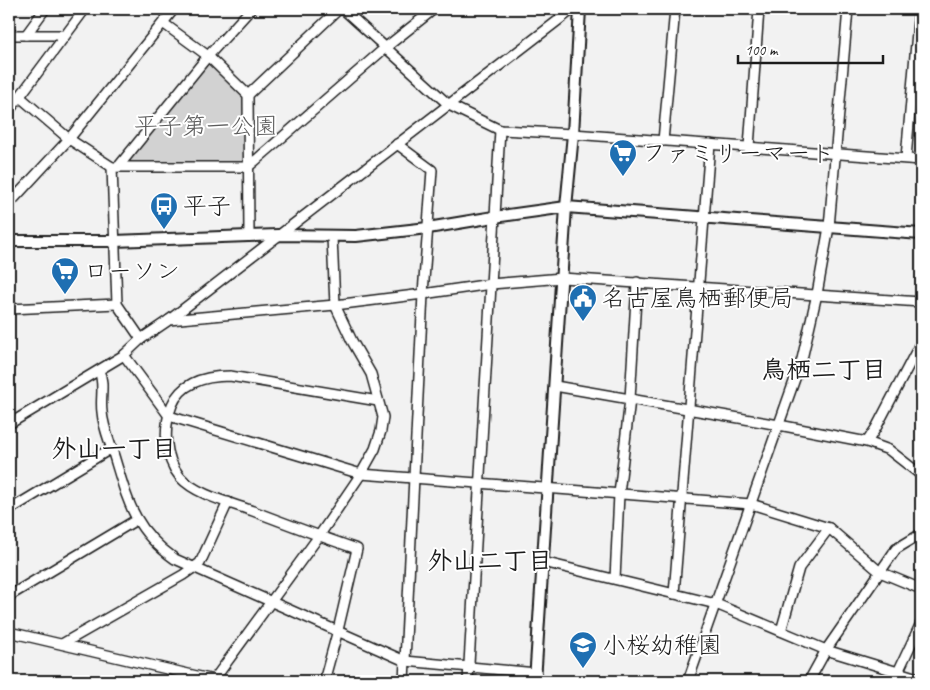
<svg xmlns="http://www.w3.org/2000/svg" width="930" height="690" font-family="Caveat,'Klee One',sans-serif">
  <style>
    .green { fill: #d2d2d2; stroke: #777 }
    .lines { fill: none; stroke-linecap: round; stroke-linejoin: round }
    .minor-casing { stroke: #1c1c1c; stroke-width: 12 }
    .tertiary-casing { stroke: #1c1c1c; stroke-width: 14 }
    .minor { stroke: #fff; stroke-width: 9 }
    .tertiary { stroke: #fff; stroke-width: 10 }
    .labels { text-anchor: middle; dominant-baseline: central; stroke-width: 4; stroke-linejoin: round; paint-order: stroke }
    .park-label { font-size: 24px; fill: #5c5c5c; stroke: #fff }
    .poi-label { font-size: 24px; fill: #1c1c1c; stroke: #fff; text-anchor: start }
    .neighbourhood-label { font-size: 25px; font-weight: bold; fill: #1c1c1c; stroke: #fff }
  </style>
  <rect width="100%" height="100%" fill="#f2f2f2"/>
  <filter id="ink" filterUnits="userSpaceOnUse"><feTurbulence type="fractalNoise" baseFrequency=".02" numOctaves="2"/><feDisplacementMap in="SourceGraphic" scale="10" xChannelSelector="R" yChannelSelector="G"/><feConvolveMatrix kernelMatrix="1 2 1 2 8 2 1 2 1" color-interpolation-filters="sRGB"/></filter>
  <g filter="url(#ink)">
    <!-- green -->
    <path class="green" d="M207,59L246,97V166H120Z"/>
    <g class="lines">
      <!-- minor casing -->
      <g class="minor-casing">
        <g id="minor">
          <path d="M343,9L449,105L500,130L573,134L921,160"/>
          <path d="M163,23L208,56L248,95L249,236"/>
          <path d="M9,35H65"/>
          <path d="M26,35L45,9"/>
          <path d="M248,95L339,9"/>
          <path d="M9,98L20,97L69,139L112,167"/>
          <path d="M9,111L85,9"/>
          <path d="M663,141L675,9"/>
          <path d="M397,144L432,170L423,294L404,681"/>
          <path d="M749,147L759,9"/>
          <path d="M906,158L919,9"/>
          <path d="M112,167L117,304L141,339"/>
          <path d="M115,167H118L208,56L251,9"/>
          <path d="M118,167H248L385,48L434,9"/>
          <path d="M9,204L69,139L174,9"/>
          <path d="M9,309L117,304"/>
          <path d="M169,320L335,305L423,294L491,284L562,278L921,302"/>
          <path d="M124,355L169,416L361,474L751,504L829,528L880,572L921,589"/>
          <path d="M99,371C105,383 100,398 102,412C103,427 110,442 114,456C128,502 134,530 175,559L405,661L536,673L541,681"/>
          <path d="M555,386L779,425L867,442L889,450L921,475"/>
          <path d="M9,424L124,355L141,339L169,320L573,9"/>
          <path d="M867,442L876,428L921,342"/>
          <path d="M9,510L112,448"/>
          <path d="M543,562L716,604L826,650L921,679"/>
          <path d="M615,579L619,494L630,399L637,282"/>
          <path d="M674,594L710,144"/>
          <path d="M9,596L136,520"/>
          <path d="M781,631L799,568L829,528"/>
          <path d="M9,632L218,681"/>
          <path d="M62,644L183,575L200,563L228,502"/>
          <path d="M213,681L319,536L361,474L375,449L381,431L383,417L371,374L352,341L335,305L332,237"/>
          <path d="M324,681L338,630L357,549C322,537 287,524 253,511C231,503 196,495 180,477C164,457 163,428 172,405C182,381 208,376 230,376L378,401"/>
          <path d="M468,681L500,130"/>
          <path d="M688,681L802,359L817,294L829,227L848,9"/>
          <path d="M809,681L826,650L896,549L921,534"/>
          <path d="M896,681L898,672L921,623"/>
        </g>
      </g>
      <!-- tertiary casing -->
      <g class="tertiary-casing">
        <g id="tertiary">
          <path d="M9,241H114L279,235L356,236L428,228L494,217L566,207L921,234"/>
          <path d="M535,681L566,207L573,134L580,9"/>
        </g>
      </g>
      <!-- minor -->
      <use href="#minor" class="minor"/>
      <!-- tertiary -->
      <use href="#tertiary" class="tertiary"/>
    </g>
  </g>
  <!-- icons -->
  <defs>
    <g id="supermarket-pin" transform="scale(1.4375)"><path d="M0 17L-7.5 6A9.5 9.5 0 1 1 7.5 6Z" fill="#1f6fb2" stroke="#fff"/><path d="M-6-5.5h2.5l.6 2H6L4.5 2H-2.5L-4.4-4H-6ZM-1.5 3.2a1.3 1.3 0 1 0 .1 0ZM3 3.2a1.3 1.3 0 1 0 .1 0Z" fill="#fff"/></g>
    <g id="bus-pin" transform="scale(1.4375)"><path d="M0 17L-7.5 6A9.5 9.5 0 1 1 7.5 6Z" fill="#1f6fb2" stroke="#fff"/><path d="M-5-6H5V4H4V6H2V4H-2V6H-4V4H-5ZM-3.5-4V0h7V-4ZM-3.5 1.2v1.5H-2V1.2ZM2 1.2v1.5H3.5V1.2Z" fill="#fff"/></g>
    <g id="civic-pin" transform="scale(1.4375)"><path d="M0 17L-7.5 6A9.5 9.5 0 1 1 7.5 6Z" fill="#1f6fb2" stroke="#fff"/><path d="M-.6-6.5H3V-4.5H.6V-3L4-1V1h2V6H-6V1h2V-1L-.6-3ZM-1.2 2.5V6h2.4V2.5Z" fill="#fff"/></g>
    <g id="school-pin" transform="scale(1.4375)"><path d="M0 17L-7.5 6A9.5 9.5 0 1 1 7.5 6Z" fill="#1f6fb2" stroke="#fff"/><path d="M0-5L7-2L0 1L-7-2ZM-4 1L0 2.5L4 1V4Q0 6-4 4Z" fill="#fff"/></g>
  </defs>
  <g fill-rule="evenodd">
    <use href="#supermarket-pin" x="623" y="153"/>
    <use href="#bus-pin" x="164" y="206"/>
    <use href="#supermarket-pin" x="65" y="271"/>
    <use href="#civic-pin" x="583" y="298"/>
    <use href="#school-pin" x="583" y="645"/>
  </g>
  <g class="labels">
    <!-- park labels -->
    <g class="park-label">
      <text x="206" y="126">平子第一公園</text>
    </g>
    <!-- poi labels -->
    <g class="poi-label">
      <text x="642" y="153">ファミリーマート</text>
      <text x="183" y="206">平子</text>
      <text x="84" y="271">ローソン</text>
      <text x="602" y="298">名古屋鳥栖郵便局</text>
      <text x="602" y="645">小桜幼稚園</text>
    </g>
    <!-- neighbourhood labels -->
    <g class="neighbourhood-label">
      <text x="824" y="370">鳥栖二丁目</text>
      <text x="114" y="449">外山一丁目</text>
      <text x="490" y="561">外山二丁目</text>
    </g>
  </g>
  <!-- margin -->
  <rect width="930" height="690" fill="none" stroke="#fff" stroke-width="30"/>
  <rect x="15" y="15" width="900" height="660" fill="none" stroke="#1c1c1c" stroke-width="2" filter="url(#ink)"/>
  <!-- scale -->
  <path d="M738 55v8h145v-8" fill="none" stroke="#1c1c1c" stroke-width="2.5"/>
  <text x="745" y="55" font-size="15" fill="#1c1c1c" stroke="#ffffff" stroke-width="4" paint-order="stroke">100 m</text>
</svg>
